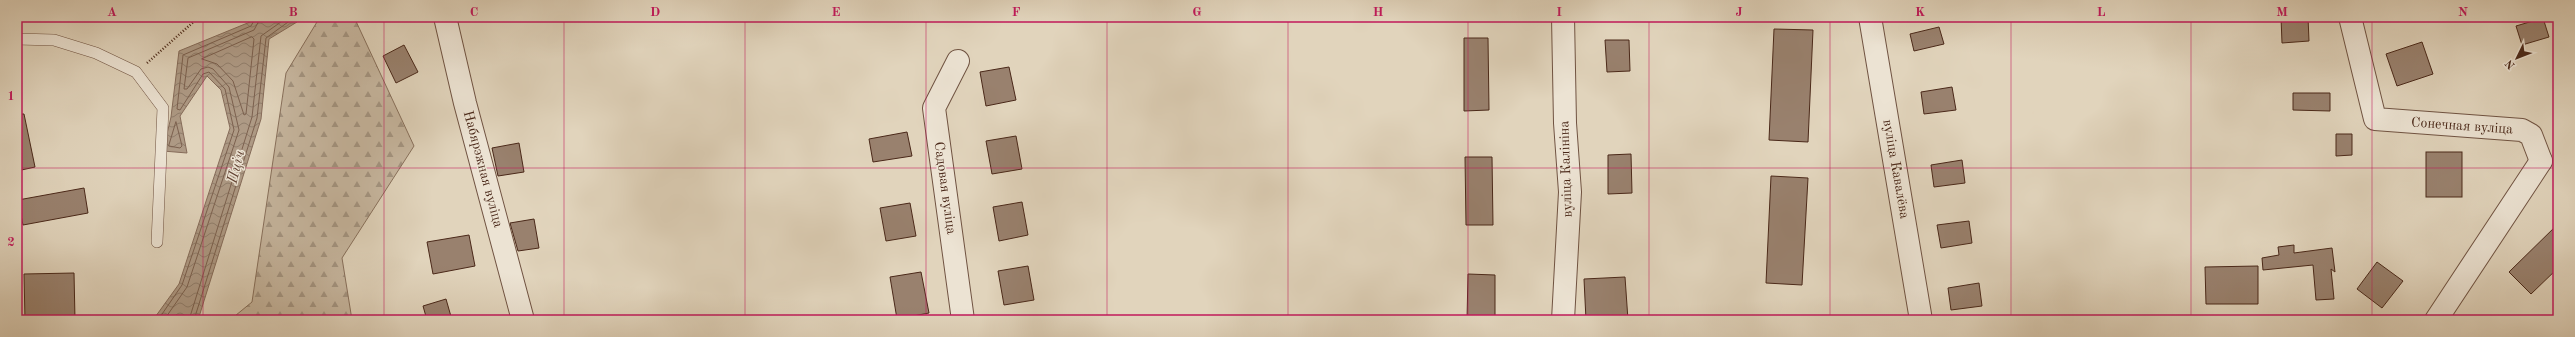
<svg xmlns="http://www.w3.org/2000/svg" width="2575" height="337" font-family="'Old Standard TT',serif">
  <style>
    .forest { fill: url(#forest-firs); stroke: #88705c }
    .water { fill: url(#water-waves); stroke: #866c5a }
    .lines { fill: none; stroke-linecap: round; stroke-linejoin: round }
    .shore { stroke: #7c614f; stroke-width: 1 }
    .building { fill: #99816e; stroke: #4a2819 }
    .service-casing { stroke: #705342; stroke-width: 12 }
    .minor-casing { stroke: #705342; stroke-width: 24 }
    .tertiary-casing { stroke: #705342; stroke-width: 24 }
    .path { stroke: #4a2819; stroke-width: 2.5; stroke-dasharray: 1 2; stroke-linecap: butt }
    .service { stroke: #ece3d3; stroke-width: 11 }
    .minor { stroke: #ece3d3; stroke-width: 22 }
    .tertiary { stroke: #ece3d3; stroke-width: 22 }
    .grid { fill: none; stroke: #c2185b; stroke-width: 1; stroke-opacity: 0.55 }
    .labels { text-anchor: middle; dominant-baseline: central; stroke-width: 3; stroke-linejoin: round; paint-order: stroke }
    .street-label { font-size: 14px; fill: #4a2819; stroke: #ece3d3 }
    .water-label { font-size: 15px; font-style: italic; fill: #634434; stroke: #ece3d3 }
    .neatline { fill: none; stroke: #c2185b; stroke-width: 1.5 }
    .grid-label { font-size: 13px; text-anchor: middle; font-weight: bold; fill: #c2185b }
  </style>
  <defs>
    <pattern id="forest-firs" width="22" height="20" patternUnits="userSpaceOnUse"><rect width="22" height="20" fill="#c7b7a0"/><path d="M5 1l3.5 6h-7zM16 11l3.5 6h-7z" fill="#a49582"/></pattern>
    <pattern id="water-waves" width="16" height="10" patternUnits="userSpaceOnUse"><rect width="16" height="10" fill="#ae9a85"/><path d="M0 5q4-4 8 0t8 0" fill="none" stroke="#907e6c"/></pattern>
  </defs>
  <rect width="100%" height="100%" fill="#e1d4bc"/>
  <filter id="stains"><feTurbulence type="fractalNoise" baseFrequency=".005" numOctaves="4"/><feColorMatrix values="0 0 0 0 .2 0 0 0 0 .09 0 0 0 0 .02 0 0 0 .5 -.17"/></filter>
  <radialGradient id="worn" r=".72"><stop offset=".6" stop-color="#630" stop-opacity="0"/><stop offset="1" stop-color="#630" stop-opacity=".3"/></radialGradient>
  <!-- forest -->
  <path class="forest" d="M320,17H354L414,146L342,258L352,320H230L252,302L286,73Z"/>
  <!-- water -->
  <path class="water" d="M252,17H299L297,22L269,39L261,119L198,320H153L179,284L230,128L221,90L207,76L180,116L187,153L163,151L171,117L179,51L250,22Z"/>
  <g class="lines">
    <!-- shore -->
    <g class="shore">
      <path d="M252,37L254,39L246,114L244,115L233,81L217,64L202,59Z"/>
      <path d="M176,122L182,146L180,148L169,146Z"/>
      <path d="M158,320L182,285L234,130L225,89L209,72L203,74L180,110L177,109L183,55L251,26L256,17"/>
      <path d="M164,320L187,287L239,130L229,87L213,69L208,67L201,69L187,89H184L188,58L254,30L261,17"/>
      <path d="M189,320L252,117L261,36L288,17"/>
      <path d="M194,320L257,118L266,38L295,17"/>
    </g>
  </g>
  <!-- building -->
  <g class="building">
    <path d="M2281,17H2308L2309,41L2282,43Z"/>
    <path d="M2543,18L2549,37L2522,45L2516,26Z"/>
    <path d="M1939,27L1944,44L1914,51L1910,34Z"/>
    <path d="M1774,29L1813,30L1808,142L1769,140Z"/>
    <path d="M1464,38H1488L1489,110L1464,111Z"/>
    <path d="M1605,40H1629L1630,71L1607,72Z"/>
    <path d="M2422,42L2433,74L2397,86L2386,54Z"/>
    <path d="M404,45L418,72L396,83L383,56Z"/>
    <path d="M1009,67L1016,100L986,106L980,72Z"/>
    <path d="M1952,87L1956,110L1924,114L1921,92Z"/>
    <path d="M2293,93H2330V111L2293,110Z"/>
    <path d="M17,114H24L35,167L17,171Z"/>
    <path d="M907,132L912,156L873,162L869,139Z"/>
    <path d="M2336,134H2352V155L2336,156Z"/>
    <path d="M1016,136L1022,169L992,174L986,141Z"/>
    <path d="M519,143L524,172L498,176L492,148Z"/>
    <rect x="2426" y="152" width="36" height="45"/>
    <path d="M1631,154L1632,193L1608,194V155Z"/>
    <path d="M1465,157H1492L1493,225H1466Z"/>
    <path d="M1962,160L1965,183L1934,187L1931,165Z"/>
    <path d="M1771,176L1808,178L1802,285L1766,283Z"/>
    <path d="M84,188L88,213L23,225L18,200Z"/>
    <path d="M1022,202L1028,235L999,241L993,207Z"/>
    <path d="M910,203L916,236L886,241L880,208Z"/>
    <path d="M534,219L539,248L518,251L510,223Z"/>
    <path d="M1969,221L1972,243L1941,248L1937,225Z"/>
    <path d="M2558,224V268L2531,294L2509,272Z"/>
    <path d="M469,235L475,266L433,274L427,242Z"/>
    <path d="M2294,245V253L2332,248L2335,272L2331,269L2334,299L2316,300L2313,265L2263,270L2262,258L2279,255L2278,247Z"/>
    <path d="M2377,262L2403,281L2382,308L2357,289Z"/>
    <path d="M1028,266L1034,300L1004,305L998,271Z"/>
    <path d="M2258,266V304H2206L2205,267Z"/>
    <path d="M921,272L929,313L897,319L890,277Z"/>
    <path d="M74,273L75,320H25L24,274Z"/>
    <path d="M1468,274L1495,275V320H1467Z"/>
    <path d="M1625,277L1628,320H1586L1584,279Z"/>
    <path d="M1979,283L1982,306L1951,310L1948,288Z"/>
    <path d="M446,299L452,320H427L423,306Z"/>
  </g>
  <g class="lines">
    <!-- service casing -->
    <g class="service-casing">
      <path id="service" d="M17,39L54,40L96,53L136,72L163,108L157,242"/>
    </g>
    <!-- minor casing -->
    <g class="minor-casing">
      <g id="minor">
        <path d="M445,17L465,103L523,320"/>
        <path d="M1870,17L1921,320"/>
        <path d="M2350,17L2375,119L2522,130L2531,135L2541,161"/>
        <path d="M958,61L934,108L963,320"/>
        <path d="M2436,320L2541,161"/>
      </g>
    </g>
    <!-- tertiary casing -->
    <g class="tertiary-casing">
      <path id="tertiary" d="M1563,320L1570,192L1565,123L1563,17"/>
    </g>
    <!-- path -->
    <path class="path" d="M147,63L199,17"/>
    <!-- service -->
    <use href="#service" class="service"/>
    <!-- minor -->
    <use href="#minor" class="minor"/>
    <!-- tertiary -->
    <use href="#tertiary" class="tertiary"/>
  </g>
  <!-- grid -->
  <path class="grid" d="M203,17V320M384,17V320M564,17V320M745,17V320M926,17V320M1107,17V320M1288,17V320M1468,17V320M1649,17V320M1830,17V320M2011,17V320M2191,17V320M2372,17V320M17,168H2558"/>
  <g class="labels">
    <!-- street labels -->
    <g class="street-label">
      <text transform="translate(2462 126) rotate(4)">Сонечная вуліца</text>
      <text transform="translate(483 169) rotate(75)">Набярэжная вуліца</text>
      <text transform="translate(1566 169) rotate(-92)">вуліца Калініна</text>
      <text transform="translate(1896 169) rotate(80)">вуліца Кавалёва</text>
      <text transform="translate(945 188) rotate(82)">Садовая вуліца</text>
    </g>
    <!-- water labels -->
    <g class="water-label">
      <text transform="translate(237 167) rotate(-76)">Пціч</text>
    </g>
  </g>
  <!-- margin -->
  <rect width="2575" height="337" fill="none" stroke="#e1d4bc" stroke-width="44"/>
  <!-- north arrow -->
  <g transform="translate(2517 58) rotate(227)" stroke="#ece3d3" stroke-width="3" paint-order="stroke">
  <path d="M0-3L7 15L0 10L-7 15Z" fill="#4a2819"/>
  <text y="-6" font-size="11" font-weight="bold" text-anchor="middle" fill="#4a2819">N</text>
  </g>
  <rect x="22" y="22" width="2531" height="293" class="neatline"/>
  <g class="grid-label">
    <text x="112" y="16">A</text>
    <text x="293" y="16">B</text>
    <text x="474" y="16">C</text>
    <text x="655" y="16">D</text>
    <text x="836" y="16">E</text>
    <text x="1016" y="16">F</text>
    <text x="1197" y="16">G</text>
    <text x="1378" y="16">H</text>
    <text x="1559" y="16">I</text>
    <text x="1739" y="16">J</text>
    <text x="1920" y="16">K</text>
    <text x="2101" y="16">L</text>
    <text x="2282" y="16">M</text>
    <text x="2463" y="16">N</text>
    <text x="11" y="100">1</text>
    <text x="11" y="246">2</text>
  </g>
  <rect width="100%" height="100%" filter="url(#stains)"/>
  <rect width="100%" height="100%" fill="url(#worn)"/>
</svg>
